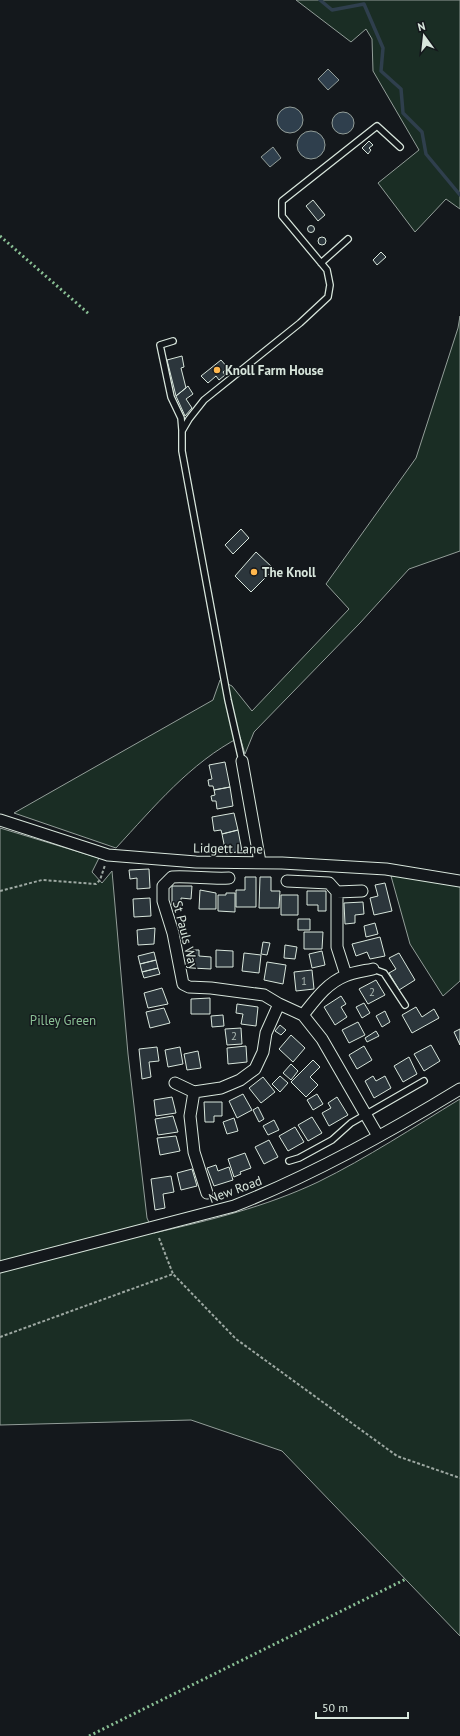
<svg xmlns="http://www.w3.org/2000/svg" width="460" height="1736" font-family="'PT Sans',sans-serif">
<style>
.green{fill:#1a2d24;stroke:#939e99}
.water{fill:#2f3f4d;stroke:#939e99}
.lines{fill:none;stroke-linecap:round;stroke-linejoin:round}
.stream{stroke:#2f3f4d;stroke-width:3.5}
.building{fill:#2c363c;stroke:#d8e6dc}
.service-casing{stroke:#d8e6dc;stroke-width:8}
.minor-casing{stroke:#d8e6dc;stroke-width:13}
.path{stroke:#9da8a2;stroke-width:2;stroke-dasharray:3 2;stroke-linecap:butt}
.service{stroke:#14181c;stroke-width:5.5}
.minor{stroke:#14181c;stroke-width:11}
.hedge{stroke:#8ac095;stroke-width:3;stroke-dasharray:2 3;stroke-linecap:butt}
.poi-dot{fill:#ffb74d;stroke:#14181c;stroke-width:1.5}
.labels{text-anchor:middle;stroke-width:3;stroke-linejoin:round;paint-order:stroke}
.number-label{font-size:11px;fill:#adbab4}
.poi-label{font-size:13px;font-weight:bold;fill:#d8e6dc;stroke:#14181c;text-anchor:start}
.street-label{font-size:13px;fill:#d8e6dc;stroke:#14181c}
.park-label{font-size:13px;fill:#8ac095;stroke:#14181c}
</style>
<rect width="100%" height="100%" fill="#14181c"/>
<path class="green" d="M296 0H460V209L446 199 415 232 378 183 419 150 373 71 372 39 366 29 351 42Z
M460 316V551L409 569 360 623 254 732 245 754 240 737C190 763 154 807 116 848L14 813 213 700 220 680 232 686 252 711 349 609 326 584 416 458 458 328Z
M0 828 99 858 92 872 102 883 112 871 128 1054 147 1218 154 1233C211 1220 265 1207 318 1182 367 1158 414 1127 460 1099V1636L282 1451 191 1420 0 1425Z
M391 876 460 878V981L443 996 410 944Z"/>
<path class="water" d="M328 69 339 80 328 90 318 79Z
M277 120a13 13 0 1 1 26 0a13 13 0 1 1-26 0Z
M332 123a11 11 0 1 1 22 0a11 11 0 1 1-22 0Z
M297 145a14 14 0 1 1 28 0a14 14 0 1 1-28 0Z
M273 147 281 158 270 167 261 157Z"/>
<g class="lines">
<path class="stream" d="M320 0 332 10 364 4 383 48 381 71 401 89 403 113 422 132 426 154 460 195"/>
</g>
<path class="building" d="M369 141 373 145 369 148 371 150 368 154 362 148Z
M313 200 325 215 318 221 306 206Z
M307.5 229a3.5 3.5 0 1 1 7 0a3.5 3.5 0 1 1-7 0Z
M318 241a4 4 0 1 1 8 0a4 4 0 1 1-8 0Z
M381 252 386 257 377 265 373 260Z
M182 356 184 367 181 368 186 388 176 396 167 360Z
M221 360 228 368 223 372 225 375 219 380 216 376 208 383 201 376Z
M188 386 193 394 186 399 192 408 185 416 176 396Z
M241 529 249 538 233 554 225 545Z
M256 552 274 569 251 592 235 576Z
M225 762 230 787 214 790 213 786H209L208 780 212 779 209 765Z
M230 787 233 806 217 809 216 801H212L211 796 215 795 214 790Z
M234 813 238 830 222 834 221 830 214 831 212 817Z
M238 830 242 851 226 854 222 834Z
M149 869 150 888 137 889V878L130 879 129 870Z
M245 877H256V907H236V890H245Z
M260 877H271V891H280L279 908H259Z
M385 883 392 911 374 915 370 898 378 896 375 885Z
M172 886H192L191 899 181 898V905H172Z
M200 890 216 893V909H199Z
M307 891H326V911H318V905H307Z
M226 893H235V912L218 911V895H226Z
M281 895H298V915H281Z
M150 898 151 916 134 917 133 899Z
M363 902 364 914 355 915V923L345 924 344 903Z
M298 919H310V930H298Z
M375 923 378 934 366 937 364 926Z
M155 928 154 944 138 945 137 930Z
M304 932H323L322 949H304Z
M380 937 385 956 370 959 367 952 356 956 352 944Z
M263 942 270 943 267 955 261 954Z
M285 945 297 947 295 959 284 958Z
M192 950H199V956L211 957V969L192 968Z
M216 950 233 951V967H216Z
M322 951 325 965 312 968 309 954Z
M154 952 156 960 140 964 138 956Z
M244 953 261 955 259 973 242 971Z
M399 953 415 980 399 990 389 973 396 969 389 958Z
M156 960 158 968 142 972 140 964Z
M267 962 286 965 283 984 264 980Z
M158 968 160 974 144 978 142 972Z
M312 970 314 989 296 991 294 972Z
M376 980 385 995 368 1004 359 989Z
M162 988 168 1004 148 1008 144 993Z
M341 996 346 1004 341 1007 347 1017 335 1025 324 1007Z
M210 998V1014H191V999Z
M364 1003 370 1013 362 1018 356 1007Z
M237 1004 258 1007 256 1026 241 1024 243 1014 236 1013Z
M416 1007 422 1017 434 1009 439 1018 412 1033 402 1015Z
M164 1008 170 1023 150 1028 146 1012Z
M385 1011 390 1022 382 1027 376 1016Z
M223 1015 224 1026 212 1027 211 1016Z
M358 1022 365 1035 349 1043 342 1030Z
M280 1025 286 1030 281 1035 275 1031Z
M241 1028 242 1044 227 1045 225 1029Z
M460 1029V1045L454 1032Z
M376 1031 379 1036 367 1042 365 1038Z
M291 1035 305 1048 293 1062 279 1049Z
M431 1045 440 1061 424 1071 414 1054Z
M246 1046 247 1062 228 1064 227 1048Z
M364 1046 372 1060 357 1069 349 1055Z
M157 1047 159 1061 149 1062 151 1077 142 1079 139 1049Z
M180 1047 183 1064 168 1067 165 1050Z
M198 1051 201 1068 187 1070 184 1054Z
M409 1057 417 1074 403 1082 394 1066Z
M313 1060 320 1067 310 1077 318 1085 306 1097 291 1082Z
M291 1064 298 1071 291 1080 283 1073Z
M280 1076 288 1083 280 1092 272 1084Z
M373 1076 376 1081 385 1076 391 1088 374 1098 365 1081Z
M263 1077 275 1092 261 1103 249 1088Z
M243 1094 252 1110 237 1118 229 1101Z
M317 1094 323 1104 313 1110 307 1100Z
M172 1097 176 1113 156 1116 154 1100Z
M337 1097 348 1115 329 1126 322 1113 331 1108 328 1103Z
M204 1102H222V1116H214V1122H205Z
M258 1107 264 1119 259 1122 253 1110Z
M173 1116 178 1132 158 1135 155 1119Z
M312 1117 322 1133 308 1141 298 1125Z
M234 1118 238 1131 227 1134 223 1122Z
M274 1120 279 1130 268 1135 263 1126Z
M295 1127 304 1142 288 1151 279 1136Z
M176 1136 180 1151 160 1155 157 1138Z
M269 1140 278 1157 264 1164 255 1147Z
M245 1153 251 1168 240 1172 241 1174 234 1177 228 1159Z
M216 1165 218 1171 229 1167 233 1180 214 1186 207 1168Z
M192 1169 197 1186 181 1190 177 1173Z
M171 1176 174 1192 163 1194 165 1208 155 1210 151 1179Z"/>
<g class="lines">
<defs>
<path id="service" d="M321 263 348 239
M173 341 160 345 171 397 181 418 182 430
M242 761 228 700 182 451V431L189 419 204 400 300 323 328 297 330 285 327 270 282 216V201L377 126 400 147
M373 969 384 973 405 1005
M289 1161 299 1158 332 1140 351 1123 424 1081"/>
<path id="minor" d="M242 761 260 862
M0 820 108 855 196 862 282 863 386 869 460 881
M229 878C210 879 191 876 172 877L163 886V901L173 933 183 984 189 987 211 988 264 995 279 1004 303 1015 322 1039 378 1136
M287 881 329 883 337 892
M346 975 337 947V892L362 891
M303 1015C315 1000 327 983 345 976 353 972 364 971 373 969
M175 1083 194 1092 221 1088 240 1080 255 1069 263 1052 266 1033 279 1004
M194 1092 190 1116 194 1152 207 1193
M0 1267 234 1206C313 1175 388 1133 460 1089"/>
</defs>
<use href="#service" class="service-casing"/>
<use href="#minor" class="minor-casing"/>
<path class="path" d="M0 891 42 880 96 884 100 880 105 865
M159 1238 173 1274
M0 1337 173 1274 236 1339 397 1456 460 1478"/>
<use href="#service" class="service"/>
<use href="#minor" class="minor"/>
<path class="hedge" d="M0 236 89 314
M89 1736 406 1579"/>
</g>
<g class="poi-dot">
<circle cx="217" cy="370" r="4"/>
<circle cx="254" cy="572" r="4"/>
</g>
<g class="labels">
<g class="number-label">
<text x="304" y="985">1</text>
<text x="372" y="996">2</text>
<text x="234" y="1040">2</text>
</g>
<g class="poi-label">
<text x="225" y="375">Knoll Farm House</text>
<text x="262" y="577">The Knoll</text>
</g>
<g class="street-label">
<text transform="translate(228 848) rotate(1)" y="5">Lidgett Lane</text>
<text transform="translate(186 935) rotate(76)" y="5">St Pauls Way</text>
<text transform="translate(235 1189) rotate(-20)" y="5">New Road</text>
</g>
<g class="park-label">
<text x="63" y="1025">Pilley Green</text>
</g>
</g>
<g transform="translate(424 36) rotate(345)" stroke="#14181c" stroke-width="3" paint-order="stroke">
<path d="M0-3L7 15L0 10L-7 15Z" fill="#d8e6dc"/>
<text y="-6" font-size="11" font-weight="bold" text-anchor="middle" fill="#d8e6dc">N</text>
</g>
<path d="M316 1712v6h92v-6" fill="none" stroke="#d8e6dc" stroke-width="2"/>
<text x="322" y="1712" font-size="12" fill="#d8e6dc" stroke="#14181c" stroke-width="3" paint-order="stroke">50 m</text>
</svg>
